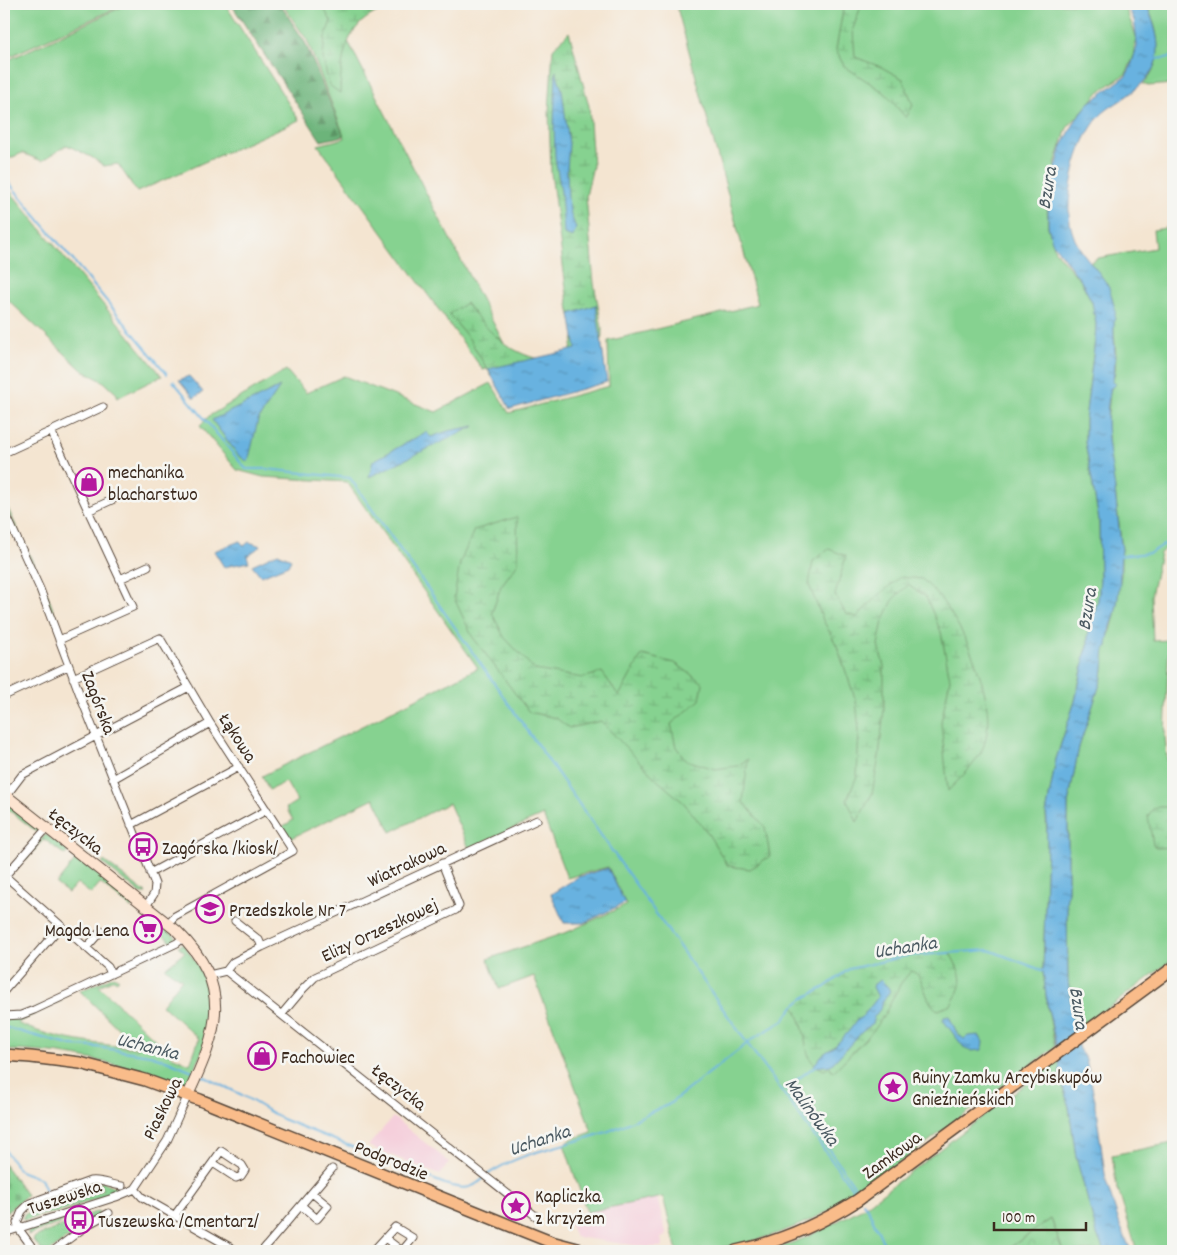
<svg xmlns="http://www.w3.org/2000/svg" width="1177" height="1255" font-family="Dekko,sans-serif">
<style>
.built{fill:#f5cfdb}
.green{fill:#86d290;stroke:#607e57}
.forest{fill:url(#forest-firs);stroke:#546f4c}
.wetland{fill:url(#wetland-marsh);stroke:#607e57}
.cemetery{fill:url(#cemetery-stones);stroke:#607e57}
.park{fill:url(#park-crowns);stroke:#607e57}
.water{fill:url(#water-ripples);stroke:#526e7f}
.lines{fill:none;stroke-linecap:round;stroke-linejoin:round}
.stream{stroke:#68b2e0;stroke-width:2}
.street-casing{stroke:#574639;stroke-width:9}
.secondary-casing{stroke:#574639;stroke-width:12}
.primary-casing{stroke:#574639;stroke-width:14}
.street{stroke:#fff;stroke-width:7}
.secondary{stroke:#fde4d0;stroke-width:10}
.primary{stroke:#f9bc8a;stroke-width:11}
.labels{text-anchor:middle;stroke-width:5;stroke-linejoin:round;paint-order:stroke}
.poi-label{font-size:19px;fill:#3b2a1e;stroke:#f6f6f2;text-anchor:start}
.street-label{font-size:19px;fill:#3b2a1e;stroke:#f6f6f2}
.water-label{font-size:20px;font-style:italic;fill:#4b5a62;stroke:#f6f6f2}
</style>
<defs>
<pattern id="forest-firs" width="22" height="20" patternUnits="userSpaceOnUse" patternTransform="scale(1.25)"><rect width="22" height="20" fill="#6cb47a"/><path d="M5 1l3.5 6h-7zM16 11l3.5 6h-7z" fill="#5a9363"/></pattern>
<pattern id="wetland-marsh" width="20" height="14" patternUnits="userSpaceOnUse" patternTransform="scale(1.25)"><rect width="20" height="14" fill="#86d290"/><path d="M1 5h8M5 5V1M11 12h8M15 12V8" fill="none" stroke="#75b47c"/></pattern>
<pattern id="cemetery-stones" width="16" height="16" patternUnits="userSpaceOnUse" patternTransform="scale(1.25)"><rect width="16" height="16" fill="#86d290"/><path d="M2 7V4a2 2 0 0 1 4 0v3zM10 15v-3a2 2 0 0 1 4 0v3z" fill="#75b47c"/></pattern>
<pattern id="park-crowns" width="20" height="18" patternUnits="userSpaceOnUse" patternTransform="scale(1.25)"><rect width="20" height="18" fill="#86d290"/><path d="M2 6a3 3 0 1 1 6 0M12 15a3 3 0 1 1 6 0" fill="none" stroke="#75b47c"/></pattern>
<pattern id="water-ripples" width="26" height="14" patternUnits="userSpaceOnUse" patternTransform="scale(1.25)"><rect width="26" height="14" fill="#68b2e0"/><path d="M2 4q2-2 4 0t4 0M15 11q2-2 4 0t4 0" fill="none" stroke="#5791b5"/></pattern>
</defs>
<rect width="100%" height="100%" fill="#f6f6f2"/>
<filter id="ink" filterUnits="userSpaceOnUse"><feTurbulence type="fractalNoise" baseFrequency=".02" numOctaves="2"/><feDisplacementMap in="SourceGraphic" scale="10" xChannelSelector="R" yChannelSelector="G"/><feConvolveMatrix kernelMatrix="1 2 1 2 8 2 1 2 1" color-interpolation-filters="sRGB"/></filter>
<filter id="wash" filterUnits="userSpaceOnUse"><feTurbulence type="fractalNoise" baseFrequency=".0096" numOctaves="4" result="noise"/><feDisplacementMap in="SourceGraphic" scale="20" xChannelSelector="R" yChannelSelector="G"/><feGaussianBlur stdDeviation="1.12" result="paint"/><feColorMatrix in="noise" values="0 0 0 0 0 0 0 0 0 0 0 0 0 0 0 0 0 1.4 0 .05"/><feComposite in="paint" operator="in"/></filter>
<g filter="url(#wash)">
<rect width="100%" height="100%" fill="#f4e5d1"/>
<path class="built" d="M393 1117 449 1162 440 1175 368 1146Z
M657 1198 667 1236 661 1238 663 1247H647L575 1237 566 1216Z"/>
<path class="green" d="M4 4H125L4 59Z
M128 4H225L299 120 137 192 118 164 104 166 93 158 67 145 42 161 22 153 4 161V62Z
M282 4H377L336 18 514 363 483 370 318 145 345 138 307 40Z
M676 4H1124L1136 36 1134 56 1126 74 1100 91 1067 128 1056 161 1047 203 1048 227 1055 251 1081 281 1092 302 1096 324 1095 340 1085 420V442L1099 520 1100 579 1098 600 1088 635V647L1086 651 1075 701 1056 759 1046 814 1047 844 1043 971 1047 1004 1055 1047 854 1197C800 1229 741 1251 677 1251L663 1197 587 1212 564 1144 572 1139 592 1132 534 976 499 989 488 959 570 931 626 905 608 867 567 878 543 815 469 848 449 803 391 832 374 798 289 839 282 827 293 820 286 808 297 801 286 782 269 790 262 776 478 668 347 482 263 477 237 470 200 426 209 416 286 370 306 393 344 376 436 412 491 383 509 413 609 386 608 341 758 304Z
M1146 4H1173V84L1148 86 1143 84C1165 62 1159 29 1146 4Z
M4 184 162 376 117 398V394L104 382 82 370 4 296Z
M1173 227V543L1160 553 1151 596 1153 641 1169 640 1165 736 1173 822V959L1074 1034 1068 979 1067 907 1066 903 1068 891V804L1079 747 1102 678 1105 649 1107 646V638L1111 631 1115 615 1121 574V556L1122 550 1115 491 1110 462 1107 423 1110 392 1115 372 1116 355 1111 299 1109 289 1090 262 1098 258 1155 248 1153 230Z
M4 500 47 593 61 632 60 634 42 586 4 504Z
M4 800 41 830 38 833 4 806Z
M47 835 68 851 65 855 44 839 26 860 24 858 44 836Z
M77 858 121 893 120 895 123 897 124 896 134 904 131 908 100 883 91 894 77 883 68 893 56 884Z
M104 861 146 893V894H141L102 863Z
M153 918 174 935 176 938 172 942 149 923Z
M183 944C212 981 219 1013 200 1056 196 1066 192 1076 186 1084 176 1086 155 1077 145 1073 100 1059 51 1050 4 1050V1019L62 1000 17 1023C55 1040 96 1044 138 1048L80 991 114 976 119 979 116 981 114 979 99 986 172 1056 190 1064 199 1039 162 1005 182 979 165 968 185 952 178 946Z
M1059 1059 1060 1076 1069 1107 1076 1157 1097 1234 1104 1251H1063L1051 1219 1005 1251H770L805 1238 863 1208 1020 1088Z
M1173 1143V1251H1137L1116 1183 1112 1155Z
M100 1181 121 1190 59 1212 42 1215 26 1220 22 1219 25 1213 27 1214C40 1202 51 1199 68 1193L72 1203 103 1190Z
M98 1211 99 1215 50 1251 41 1250 33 1240 35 1237Z
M65 1220 66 1221 28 1235V1232C36 1223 53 1221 65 1220Z"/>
<path class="forest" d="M231 4H280L305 42 344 136 321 141Z"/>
<path class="wetland" d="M319 4H392C382 10 366 16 359 25 342 43 341 70 340 93L329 85 323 58 325 37 331 21 323 7Z
M844 4H860L861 6 853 29 855 57 881 67 903 79 913 105 906 118 885 93 844 66 836 50Z
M569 32 589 106 593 166 586 196 594 283 602 328 601 373 492 377 470 340 449 314 466 303C484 327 505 350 535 358 545 360 559 357 569 356L575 334 569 311 551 173 549 111 553 49Z
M517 517 518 563 501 586 492 613 504 637 535 670 583 678 602 672 619 696 642 655 675 663 703 683 700 700 671 724 676 747 686 760 715 769 737 766 748 759 743 802 765 827 770 856 750 869 728 866 707 832 684 803 657 780 601 721 569 728 556 718 529 712 472 636 454 598 460 563 474 530Z
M829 549 846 556 835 595 846 614 857 617 869 604 900 577 922 579C928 585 935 591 940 598 967 632 1004 712 980 754 972 768 959 779 948 791L941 722 950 679 941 632 926 597 908 585 894 598 883 621 878 645 884 666V709L879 757 872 794 857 822 847 800 857 776 859 730 856 701 837 646 823 620 809 585 813 561Z
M1159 807H1169L1173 810V847L1156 848 1153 844 1148 816 1153 809Z
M950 953C963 977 965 981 951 1005L938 1010C923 1002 926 975 911 971L901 983 883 1017 875 1029 833 1072 830 1067 824 1070C806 1063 807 1049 804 1033 802 1024 798 1014 794 1006L804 998 825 987 849 969 906 956Z"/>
<path class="cemetery" d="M4 1164 27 1195 4 1214Z"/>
<path class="park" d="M1051 1219 1063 1251H1005Z"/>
<path class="water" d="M1126 4H1146C1164 45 1165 69 1127 96 1118 103 1107 108 1100 116 1087 130 1078 153 1074 171 1070 190 1066 212 1072 231 1078 254 1099 268 1109 288 1111 294 1114 304 1115 310 1116 315 1114 320 1114 325 1113 344 1118 363 1112 382L1116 384 1111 388C1102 423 1111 456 1115 490 1117 510 1119 530 1122 550 1119 563 1121 577 1119 589 1118 598 1117 608 1114 617 1111 627 1108 635 1107 646L1105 649 1102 678 1079 747 1068 804V891L1066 903 1067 907 1068 979 1074 1034 1079 1049 1086 1060 1095 1100V1108L1098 1115V1124L1106 1181 1120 1225 1131 1251H1104L1097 1234 1076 1157 1069 1107 1060 1076 1059 1059 1047 1004 1043 971 1047 844C1046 836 1048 820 1046 814L1056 759 1075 701 1084 663 1083 659 1088 647V635L1098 600 1100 579 1099 520 1085 442V420L1095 340 1096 324 1092 302 1081 281 1052 242 1048 226V211L1052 183 1056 177 1054 174 1062 146 1077 118 1089 103 1126 76 1131 66 1137 46 1136 34 1134 20Z
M556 71 562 90 569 144 567 169 568 199 571 215 576 228 573 237 564 234 561 192 555 157 554 123Z
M596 305 607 382 510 409 488 369 576 349 570 314Z
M189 376 203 392 194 398 179 380Z
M280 387 258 420 248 462 238 455 212 420Z
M475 426 369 477 373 461 426 432 431 437 448 431Z
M240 541 244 546 249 542 261 546 247 556 249 562 224 567 214 551Z
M278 553 291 559 288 565 261 576 252 565Z
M608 868 625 903 584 923H564L551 894 578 877Z
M881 980 888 987 890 991 883 1001 881 1008 874 1017 872 1024 862 1032 831 1065 817 1067 814 1065 822 1055 835 1046 849 1031 857 1020 863 1016 878 997 873 987 874 984Z
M949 1016 957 1033 964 1039 968 1036 979 1035 983 1042 982 1050 971 1051 965 1049 943 1020 944 1017Z"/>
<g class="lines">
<path class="stream" d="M1156 59 1173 57
M4 177 167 374
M173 381 246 469H266L350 478 747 1043 856 1194
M1119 556 1150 553 1173 539
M4 1027 72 1046 96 1047 150 1055 166 1060 195 1072
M815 1066 786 1088 855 1187
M201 1075 242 1095 282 1119 445 1184C462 1189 470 1191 484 1178
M4 1149 20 1171 41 1179 46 1191
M487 1175C522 1151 561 1147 600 1134 624 1127 645 1113 668 1105L754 1038 783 1021 794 1006 804 998 825 987 849 969 906 956 989 950 1044 971
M863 1203 868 1209 887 1251"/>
</g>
</g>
<g filter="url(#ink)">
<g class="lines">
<defs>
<path id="street" d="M51 431 133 607 59 640
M4 453 103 407
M4 510 40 589 83 703 155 884 154 894 146 906
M88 511 114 499
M120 579 148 566
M73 678 160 638 210 723 293 851 175 916 168 923
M4 696 68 666
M113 779 210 723
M6 796 22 775 189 687
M131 825 239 767
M150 873 267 810
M4 875 108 967 111 974
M4 877 47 828
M235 921 259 940 262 947
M86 948 101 931
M226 971 537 1217
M209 975 226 971 233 962 262 947 537 820
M4 991 61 926
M282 1014 303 989 315 977 456 910 459 906 442 863
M4 1016 21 1015 34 1010 177 943 184 937
M135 1189 142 1197 237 1251
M302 1206 317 1219 328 1206 312 1193
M175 1215 221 1151 242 1165 245 1170 241 1176 236 1178 213 1163
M4 1233 116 1197 135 1189 167 1141 188 1095
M35 1251 21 1232 17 1223 22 1211 30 1203 90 1181C102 1179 110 1185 122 1186
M53 1251 89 1224 109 1213
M262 1251 332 1169
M373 1251 395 1227 413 1238 402 1251 385 1238"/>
<path id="secondary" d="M4 794 177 931C234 987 218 1031 188 1095"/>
<path id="primary" d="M4 1055 31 1057 80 1063 145 1080 200 1100 511 1226 551 1242 585 1251
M736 1251C780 1242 820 1224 858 1200L1173 968"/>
</defs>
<use href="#street" class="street-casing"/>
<use href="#secondary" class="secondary-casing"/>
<use href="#primary" class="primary-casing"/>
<use href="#street" class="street"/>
<use href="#secondary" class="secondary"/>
<use href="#primary" class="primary"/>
</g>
</g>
<defs>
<symbol id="shop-ring" viewBox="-11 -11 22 22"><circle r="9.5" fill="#f6f6f2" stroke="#b5179e" stroke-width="1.5"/><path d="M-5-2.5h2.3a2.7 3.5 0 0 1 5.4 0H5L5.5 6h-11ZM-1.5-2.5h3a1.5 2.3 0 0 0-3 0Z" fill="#b5179e"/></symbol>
<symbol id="bus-ring" viewBox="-11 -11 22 22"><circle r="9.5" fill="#f6f6f2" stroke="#b5179e" stroke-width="1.5"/><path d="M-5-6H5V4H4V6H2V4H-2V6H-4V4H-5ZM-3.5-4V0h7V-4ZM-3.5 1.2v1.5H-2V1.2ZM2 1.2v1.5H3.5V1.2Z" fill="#b5179e"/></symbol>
<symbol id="school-ring" viewBox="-11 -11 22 22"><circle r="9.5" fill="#f6f6f2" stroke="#b5179e" stroke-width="1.5"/><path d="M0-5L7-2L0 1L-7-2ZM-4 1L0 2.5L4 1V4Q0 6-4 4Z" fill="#b5179e"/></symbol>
<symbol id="supermarket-ring" viewBox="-11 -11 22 22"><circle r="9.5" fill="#f6f6f2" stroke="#b5179e" stroke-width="1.5"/><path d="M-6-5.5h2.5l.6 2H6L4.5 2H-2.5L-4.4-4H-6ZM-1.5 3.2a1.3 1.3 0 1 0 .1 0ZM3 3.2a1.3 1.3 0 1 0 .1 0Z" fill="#b5179e"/></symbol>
<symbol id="sight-ring" viewBox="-11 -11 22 22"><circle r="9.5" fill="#f6f6f2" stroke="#b5179e" stroke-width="1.5"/><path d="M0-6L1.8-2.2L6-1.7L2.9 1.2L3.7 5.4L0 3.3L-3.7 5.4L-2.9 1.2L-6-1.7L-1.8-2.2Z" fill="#b5179e"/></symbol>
</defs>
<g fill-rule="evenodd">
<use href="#shop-ring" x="73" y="466" width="32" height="32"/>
<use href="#bus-ring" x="127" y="831" width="32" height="32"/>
<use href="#school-ring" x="194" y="893" width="32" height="32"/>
<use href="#supermarket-ring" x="132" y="913" width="32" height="32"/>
<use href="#shop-ring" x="246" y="1040" width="32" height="32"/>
<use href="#sight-ring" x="877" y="1071" width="32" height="32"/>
<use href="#sight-ring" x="500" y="1190" width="32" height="32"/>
<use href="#bus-ring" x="63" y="1204" width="32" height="32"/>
</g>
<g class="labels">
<g class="poi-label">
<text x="108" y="478">mechanika<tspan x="108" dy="22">blacharstwo</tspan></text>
<text x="162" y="854">Zagórska /kiosk/</text>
<text x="229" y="916">Przedszkole Nr 7</text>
<text x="129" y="936" text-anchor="end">Magda Lena</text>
<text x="281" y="1063">Fachowiec</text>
<text x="912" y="1083">Ruiny Zamku Arcybiskupów<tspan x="912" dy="22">Gnieźnieńskich</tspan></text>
<text x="535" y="1202">Kapliczka<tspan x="535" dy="22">z krzyżem</tspan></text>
<text x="98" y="1227">Tuszewska /Cmentarz/</text>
</g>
<g class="street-label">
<text transform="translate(100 702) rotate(69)" y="7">Zagórska</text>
<text transform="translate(239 737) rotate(57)" y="7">Łąkowa</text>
<text transform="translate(77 830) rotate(38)" y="7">Łęczycka</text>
<text transform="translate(406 863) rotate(-25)" y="7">Wiatrakowa</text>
<text transform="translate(379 929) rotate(-25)" y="7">Elizy Orzeszkowej</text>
<text transform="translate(400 1086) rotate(38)" y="7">Łęczycka</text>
<text transform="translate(161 1108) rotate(-64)" y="7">Piaskowa</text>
<text transform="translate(891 1154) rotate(-36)" y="7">Zamkowa</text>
<text transform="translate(392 1159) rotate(22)" y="7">Podgrodzie</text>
<text transform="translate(64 1196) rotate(-18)" y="7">Tuszewska</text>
</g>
<g class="water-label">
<text transform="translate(1046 188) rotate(-81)" y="7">Bzura</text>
<text transform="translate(1086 609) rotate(-81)" y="7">Bzura</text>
<text transform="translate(905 946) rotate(-9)" y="7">Uchanka</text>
<text transform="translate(1080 1008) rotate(82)" y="7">Bzura</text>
<text transform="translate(148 1045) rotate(14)" y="7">Uchanka</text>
<text transform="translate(813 1111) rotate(54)" y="7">Malinówka</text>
<text transform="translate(539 1139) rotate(-18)" y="7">Uchanka</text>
</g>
</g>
<rect width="1177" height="1255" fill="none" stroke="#f6f6f2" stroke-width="20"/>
<path d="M994 1222v8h92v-8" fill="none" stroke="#3b2a1e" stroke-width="2.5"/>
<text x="1002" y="1222" font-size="15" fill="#3b2a1e" stroke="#f6f6f2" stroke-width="4" paint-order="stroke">100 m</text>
</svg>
